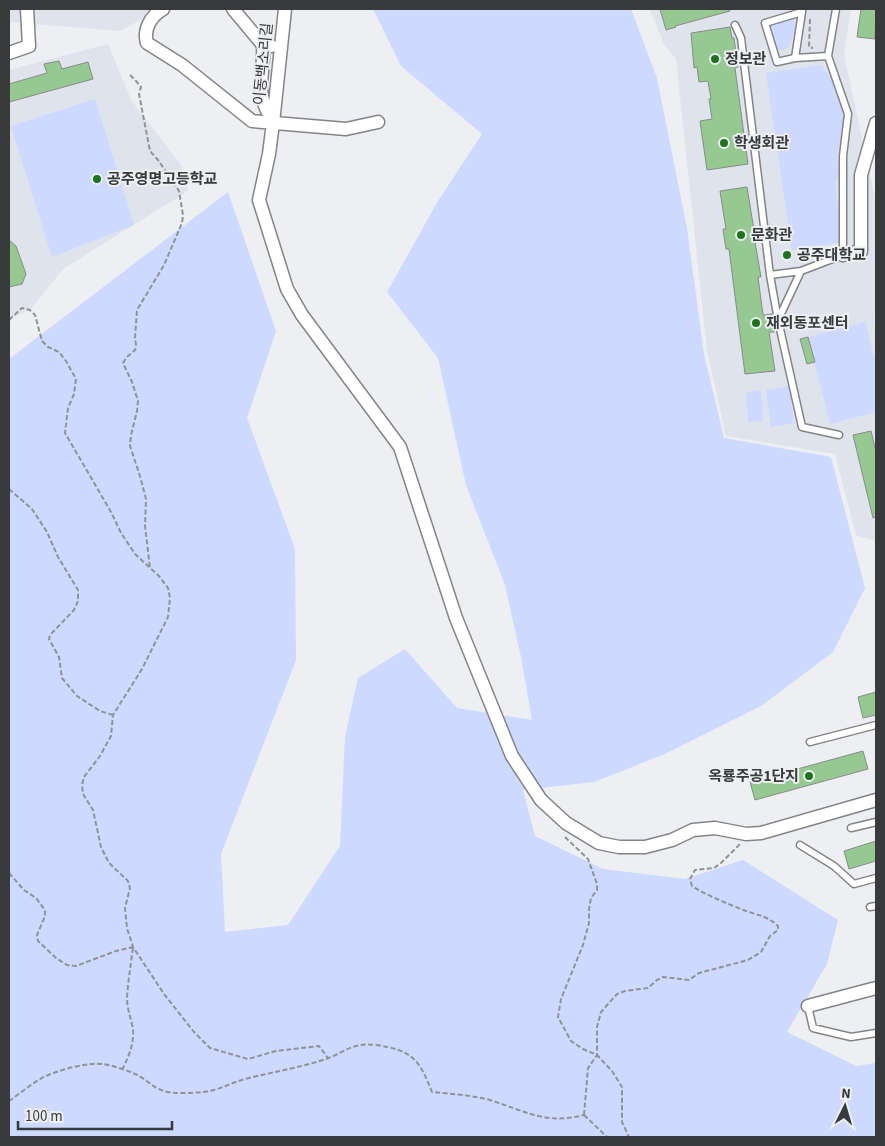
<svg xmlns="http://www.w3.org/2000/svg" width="885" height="1146" font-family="'Source Sans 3','Noto Sans KR',sans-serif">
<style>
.built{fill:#dfe3ec}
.green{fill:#cdd9fe}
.building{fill:#96c892;stroke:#898b89}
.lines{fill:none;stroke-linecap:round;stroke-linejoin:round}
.lane-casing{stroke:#838487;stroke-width:9}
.street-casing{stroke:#838487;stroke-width:15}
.path{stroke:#919294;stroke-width:2;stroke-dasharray:5 2.5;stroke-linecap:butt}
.lane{stroke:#fff;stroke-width:6}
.street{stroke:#fff;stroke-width:12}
.poi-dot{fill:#1d731e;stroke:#edeff2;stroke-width:2}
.labels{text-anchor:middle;stroke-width:4;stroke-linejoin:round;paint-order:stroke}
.poi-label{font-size:15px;font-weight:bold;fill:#393a3b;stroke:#edeff2;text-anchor:start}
.street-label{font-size:15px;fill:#393a3b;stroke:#edeff2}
</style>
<rect width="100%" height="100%" fill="#edeff2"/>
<path class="built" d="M9 9H160L120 31 9 22Z
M650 9H851L844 55 876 202V308L874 321 876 329V541L856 535 835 454 726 436 707 350 676 59 664 44Z
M108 44 131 100 182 166 188 191 63 269 31 309 9 319V70Z"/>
<path class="green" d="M373 9H631L657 78 687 228 704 354 724 438 831 457 865 588 833 652 761 706 665 754 594 782 523 790 535 836 603 869 685 879 743 860 838 920 827 964 787 1032 856 1066 876 1063V1137H9V359L228 192 276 331 247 418 295 549 296 660 221 854 225 932 288 925 340 846 345 737 358 678 405 649 457 708 532 720 521 657 505 585 466 485 438 358 387 292 438 201 482 134 401 66Z
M793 19 796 32 788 47 783 50 777 49 775 46 770 26 774 23Z
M821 65 837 87 844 117 837 157 840 173 835 185 844 242 792 250 766 73Z
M95 99 134 225 52 257 11 126Z
M865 322 876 364V412L830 424 808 337Z
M789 386 794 423 771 427 766 390Z
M761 391 763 421 748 422 746 392Z"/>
<path class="building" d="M660 9H730V11L675 26 676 27 666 30Z
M861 9H876L875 39 857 37Z
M730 27 732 38H734L738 67 735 68 748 164 707 170 700 121 712 119 709 99H711L708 81 699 82 697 67 694 68 691 33Z
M59 61 62 69 88 62 93 79 9 102V84L47 73 44 64Z
M747 187 754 230 758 233 759 238 755 242 761 277H758L763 315 772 314 774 332H769L775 371 745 374 729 249H726L723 229H726L720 191Z
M9 240 16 246 26 274 22 284 9 287Z
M808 337 815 362 807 364 800 339Z
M871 431 876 452V517L873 518 853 435Z
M876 692V715L863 718 858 697Z
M863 751 868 769 755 800 750 782Z
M876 841V861L849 869 844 851Z"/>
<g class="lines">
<defs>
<path id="lane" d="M802 9V12L765 23 777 62 795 58 828 56
M836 9 828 56 848 114 843 156V255L801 271 778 320 802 427 839 435
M735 25 741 38 770 275
M795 58 802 12
M778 320 770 275 801 271
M810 742 876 725
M851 828 876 822
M800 845 834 866 854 884 876 878
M870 907 876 906
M808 1006 813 1028 851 1037 876 1033"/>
<path id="street" d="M163 9C151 16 143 29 147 43L182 65 252 121 346 129 378 122
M233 9 263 45 271 46
M285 9 273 123 269 154 259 200 287 289 302 315 400 447 456 618 512 756 541 800 566 823 599 843 619 847H645L672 840 693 830 715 828 746 834 761 833 876 800
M263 45C264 60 261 74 261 89 261 101 268 112 273 123
M9 53 29 46 27 9
M843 255 861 251V175L876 123
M808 1006 876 988"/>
</defs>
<use href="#lane" class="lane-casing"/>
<use href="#street" class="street-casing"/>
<path class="path" d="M810 19 809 47 813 48
M130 75 136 81 141 87 139 94 150 151 158 160 179 191 183 215 182 223 164 265 137 310 135 338 136 345 135 350 127 357 123 363 132 382 138 401 137 411 131 435 130 446 140 476 146 499 145 526 150 568
M9 320 22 308 30 310 35 315 42 341 48 347 59 352 66 361 76 379 74 394 68 408 65 433 111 512 121 533 135 554 159 576 168 588 170 598 168 617 142 669 113 715 111 736 100 756 84 777 82 785 83 794 93 810 101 847 109 863 128 881 130 888 125 908 127 928 133 947 164 994 194 1032 210 1048 248 1059 276 1051 319 1046 328 1058
M9 489 32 509 47 532 58 557 78 590V601L74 610 50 635 49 639 59 657 62 678 77 696 100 711 113 715
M565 837 588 859 597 884V890L591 898 589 909V923L583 945 561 999 558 1017 571 1041 583 1049 597 1055 612 1071 622 1087V1122L629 1137
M9 873 24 890 36 898 45 910V916L37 935 38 941 56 958 67 965 76 966 116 951 133 947
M122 1070C129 1056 134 1044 133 1029 131 1018 127 1009 127 998 128 981 131 964 133 947
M9 1101C21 1093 33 1082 46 1076 59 1070 88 1062 102 1064 112 1065 126 1070 135 1074 145 1078 153 1088 164 1091 172 1094 192 1093 202 1092 218 1091 230 1083 245 1079 272 1072 299 1068 326 1059 345 1052 353 1042 376 1045 412 1050 419 1059 432 1092 451 1094 471 1095 490 1100 525 1111 546 1125 584 1115
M584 1115 588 1068 597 1055V1027L601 1012 617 994 625 991 648 988 657 980 663 977 689 980 699 973 748 960 761 952 770 936 778 930V926C769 917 758 915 746 911 728 904 708 896 692 886L690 879 695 870 714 868 721 863 740 844
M584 1115 607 1137"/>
<use href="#lane" class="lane"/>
<use href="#street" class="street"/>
</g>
<g class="poi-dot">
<circle cx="715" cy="59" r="5"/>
<circle cx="724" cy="143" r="5"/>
<circle cx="97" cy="179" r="5"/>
<circle cx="741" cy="235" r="5"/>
<circle cx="787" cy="255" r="5"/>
<circle cx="756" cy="323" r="5"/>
<circle cx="809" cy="776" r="5"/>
</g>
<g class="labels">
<g class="poi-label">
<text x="725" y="64">정보관</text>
<text x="734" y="148">학생회관</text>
<text x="107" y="184">공주영명고등학교</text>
<text x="751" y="240">문화관</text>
<text x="797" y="260">공주대학교</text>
<text x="766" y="328">재외동포센터</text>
<text x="799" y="781" text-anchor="end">옥룡주공1단지</text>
</g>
<g class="street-label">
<text transform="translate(263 64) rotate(-84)" y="5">이동백소리길</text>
</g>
</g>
<rect width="885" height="1146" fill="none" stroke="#393a3b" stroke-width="20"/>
<g transform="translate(845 1106) rotate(5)" stroke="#edeff2" stroke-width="4" paint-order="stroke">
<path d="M0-4L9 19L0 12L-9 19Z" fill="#393a3b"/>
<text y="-8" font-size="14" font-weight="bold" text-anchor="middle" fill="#393a3b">N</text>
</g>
<path d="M18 1121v8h154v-8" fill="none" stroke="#393a3b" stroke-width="2.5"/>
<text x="25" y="1121" font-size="15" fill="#393a3b" stroke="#edeff2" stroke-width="4" paint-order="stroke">100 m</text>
</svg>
